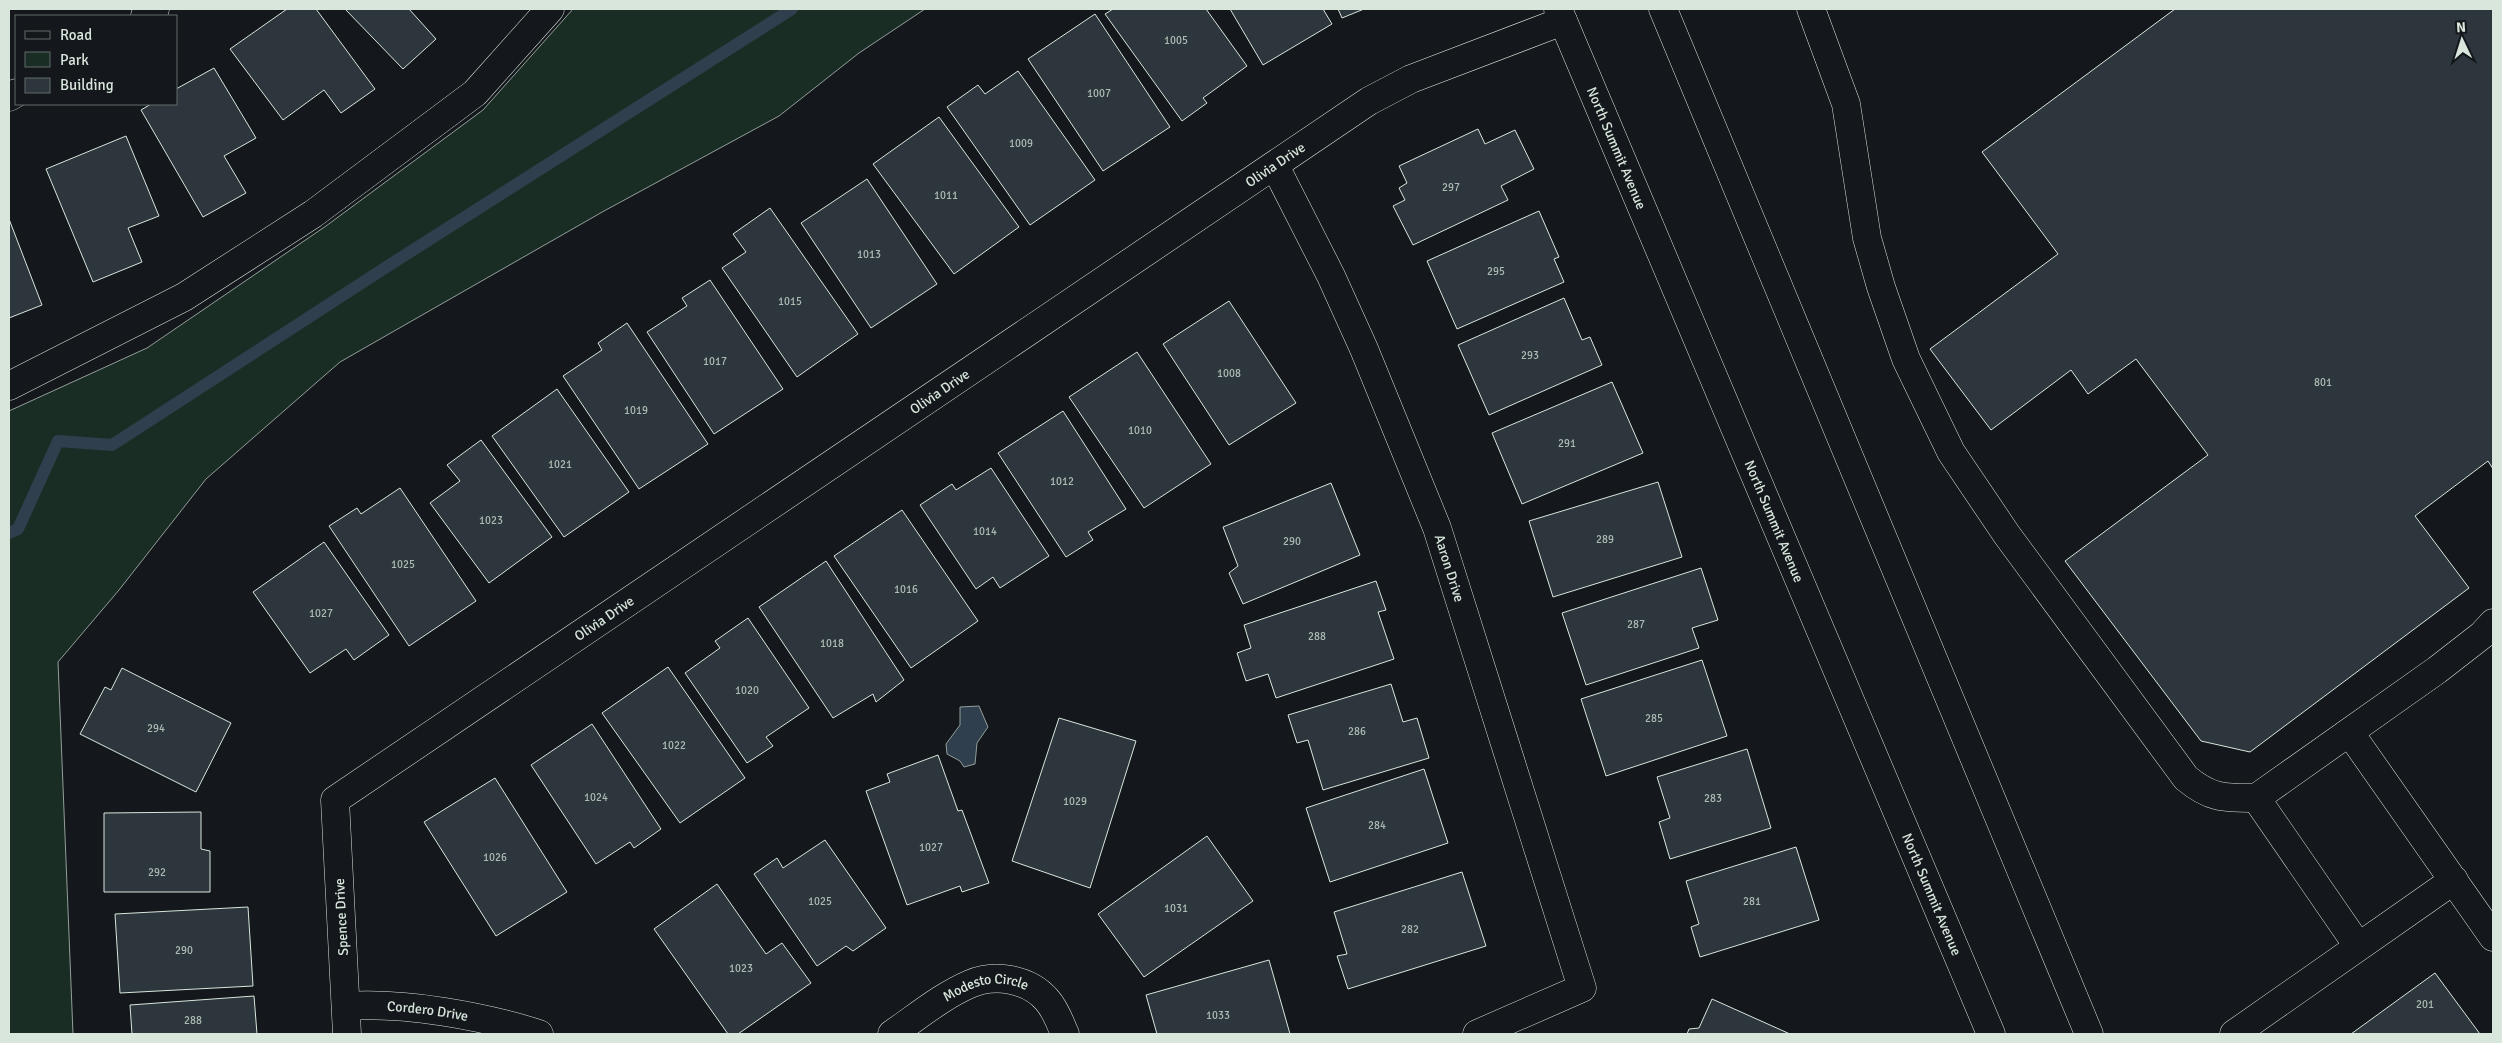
<svg xmlns="http://www.w3.org/2000/svg" width="2502" height="1043" font-family="Signika,sans-serif">
<style>
.green{fill:#1a2d24;stroke:#939e99}
.water{fill:#2f3f4d;stroke:#939e99}
.lines{fill:none;stroke-linecap:round;stroke-linejoin:round}
.stream{stroke:#2f3f4d;stroke-width:12}
.building{fill:#2c363c;stroke:#d8e6dc}
.minor-casing{stroke:#d8e6dc;stroke-width:29}
.major-casing{stroke:#d8e6dc;stroke-width:29}
.minor{stroke:#14181c;stroke-width:28}
.major{stroke:#14181c;stroke-width:28}
.labels{text-anchor:middle;stroke-width:4;stroke-linejoin:round;paint-order:stroke}
.number-label{font-size:11px;fill:#adbab4}
.street-label{font-size:14px;fill:#d8e6dc;stroke:#14181c}
</style>
<rect width="100%" height="100%" fill="#14181c"/>
<path class="green" d="M573 9H925L859 53 779 116 604 211 340 362 206 479 119 590 58 662 73 1034H9V411L147 348 326 226 483 110Z"/>
<path class="water" d="M979 706 988 727 977 743 975 764 964 767 960 761 947 754 946 744 960 725V707Z"/>
<g class="lines">
<path class="stream" d="M9 533 18 529 58 441 112 445 391 264 792 9"/>
</g>
<path class="building" d="M287 9H316L375 89 341 113 324 90 283 120 230 49Z
M345 9H409L436 39 403 69Z
M1113 9H1206L1247 66 1203 98 1207 103 1182 121 1105 14Z
M1230 9H1323L1332 24 1263 65Z
M1338 9H1364L1342 18Z
M2175 9H2493V469L2488 461 2415 516 2469 588 2250 752 2201 741 2065 561 2208 455 2136 359 2088 394 2071 370 1991 430 1930 349 2058 254 1982 152Z
M1095 14 1170 127 1103 171 1028 59Z
M214 68 256 138 224 156 246 193 203 217 141 110 151 104H176V89Z
M1018 71 1095 180 1030 225 947 107 978 85 985 94Z
M939 117 1019 227 954 274 873 164Z
M1478 129 1485 144 1515 130 1534 169 1501 186 1508 200 1413 245 1393 206 1405 200 1399 188 1407 183 1399 166Z
M126 136 159 216 128 228 142 262 93 282 46 169Z
M867 179 937 284 871 328 801 223Z
M770 208 858 334 797 377 722 268 746 252 733 234Z
M1539 211 1559 257 1554 259 1564 282 1457 329 1427 261Z
M9 219 42 305 9 318Z
M710 280 783 389 714 434 647 332 687 306 682 298Z
M1564 298 1582 340 1590 337 1602 365 1489 415 1458 345Z
M1229 301 1296 403 1229 445 1163 344Z
M627 323 708 444 639 489 563 376 602 350 598 343Z
M1137 352 1211 464 1144 508 1069 397Z
M1612 382 1643 453 1522 504 1492 433Z
M557 389 629 492 564 537 492 436Z
M1063 411 1126 509 1088 532 1093 540 1066 557 998 453Z
M481 440 552 537 489 583 430 503 460 481 447 465Z
M991 468 1049 556 1000 588 993 577 976 589 920 505 952 484 956 490Z
M1658 482 1682 557 1553 597 1529 521Z
M1331 483 1360 555 1243 604 1229 573 1238 566 1223 527Z
M400 488 476 601 409 646 329 526 357 508 361 514Z
M902 510 978 621 911 668 834 556Z
M324 542 389 635 354 660 346 649 310 673 253 592Z
M826 561 904 680 876 702 873 694 833 718 759 607Z
M1701 568 1718 620 1692 628 1699 648 1586 685 1562 613Z
M1376 581 1386 610 1378 612 1394 659 1276 698 1268 674 1246 681 1237 653 1251 648 1244 625Z
M748 618 809 708 766 737 773 746 747 763 685 673 720 648 715 641Z
M1702 660 1727 736 1606 776 1581 699Z
M668 667 745 778 680 823 602 713Z
M122 668 231 723 196 792 80 734 105 687 111 690Z
M1391 684 1403 722 1417 718 1429 758 1323 790 1308 740 1297 743 1288 715Z
M1059 718 1136 741 1090 888 1012 861Z
M592 724 661 829 634 848 630 842 596 864 531 765Z
M1747 749 1771 828 1670 859 1659 822 1670 818 1657 777Z
M938 755 958 811 962 810 989 883 962 892 960 886 907 905 866 791 890 782 887 774Z
M1424 769 1448 843 1330 882 1306 808Z
M495 778 567 892 496 936 424 822Z
M201 812V849L210 851V892H104V813Z
M1207 836 1253 901 1144 977 1098 914Z
M825 840 886 928 853 951 846 946 817 966 754 874 777 858 783 868Z
M1796 847 1819 920 1700 957 1691 927 1699 924 1686 881Z
M1462 872 1486 946 1348 989 1337 956 1347 954 1334 912Z
M717 884 766 954 782 943 811 983 738 1034H728L654 929Z
M248 907 253 986 120 993 115 914Z
M1269 960 1290 1034H1157L1146 995Z
M2435 973 2480 1034H2351Z
M254 996 257 1034H132L130 1005Z
M1712 999 1790 1034H1687L1689 1029 1699 1028Z"/>
<g class="lines">
<defs>
<g id="minor">
<path d="M1811 9 1846 104 1867 238 1881 287 1906 359 1951 452 2007 535 2186 778C2211 799 2225 798 2256 798L2437 670 2482 635 2493 623"/>
<path d="M145 16 155 9"/>
<path d="M9 97 16 93"/>
<path id="s1" d="M1275 166 1331 276 1364 349 1437 528 1582 988 1477 1034"/>
<path d="M9 386 184 297 313 214 475 93 550 9"/>
<path d="M2350 733 2493 937"/>
<path d="M2256 798 2358 946"/>
<path id="s2" d="M346 1006C405 1002 483 1016 539 1034"/>
<path id="s3" d="M347 1034 335 800 1369 101 1411 79 1563 21"/>
<path id="s4" d="M892 1034C917 1017 942 996 970 984 995 973 1029 979 1047 1000 1056 1010 1060 1023 1065 1034"/>
<path d="M2234 1034 2454 880"/>
</g>
<g id="major">
<path id="s5" d="M1558 9 1991 1034"/>
<path d="M1663 9 2089 1034"/>
</g>
</defs>
<use href="#minor" class="minor-casing"/>
<use href="#major" class="major-casing"/>
<use href="#minor" class="minor"/>
<use href="#major" class="major"/>
</g>
<g class="labels">
<g class="number-label">
<text x="1176" y="44">1005</text>
<text x="1099" y="97">1007</text>
<text x="1021" y="147">1009</text>
<text x="1451" y="191">297</text>
<text x="946" y="199">1011</text>
<text x="869" y="258">1013</text>
<text x="1496" y="275">295</text>
<text x="790" y="305">1015</text>
<text x="1530" y="359">293</text>
<text x="715" y="365">1017</text>
<text x="1229" y="377">1008</text>
<text x="2323" y="386">801</text>
<text x="636" y="414">1019</text>
<text x="1140" y="434">1010</text>
<text x="1567" y="447">291</text>
<text x="560" y="468">1021</text>
<text x="1062" y="485">1012</text>
<text x="491" y="524">1023</text>
<text x="985" y="535">1014</text>
<text x="1605" y="543">289</text>
<text x="1292" y="545">290</text>
<text x="403" y="568">1025</text>
<text x="906" y="593">1016</text>
<text x="321" y="617">1027</text>
<text x="1636" y="628">287</text>
<text x="1317" y="640">288</text>
<text x="832" y="647">1018</text>
<text x="747" y="694">1020</text>
<text x="1654" y="722">285</text>
<text x="156" y="732">294</text>
<text x="1357" y="735">286</text>
<text x="674" y="749">1022</text>
<text x="596" y="801">1024</text>
<text x="1713" y="802">283</text>
<text x="1075" y="805">1029</text>
<text x="1377" y="829">284</text>
<text x="931" y="851">1027</text>
<text x="495" y="861">1026</text>
<text x="157" y="876">292</text>
<text x="820" y="905">1025</text>
<text x="1752" y="905">281</text>
<text x="1176" y="912">1031</text>
<text x="1410" y="933">282</text>
<text x="184" y="954">290</text>
<text x="741" y="972">1023</text>
<text x="2425" y="1008">201</text>
<text x="1218" y="1019">1033</text>
<text x="193" y="1024">288</text>
</g>
<g class="street-label">
<text dy="5" stroke="none"><textPath href="#s5" startOffset="151">North Summit Avenue</textPath></text>
<text dy="5" stroke="none"><textPath href="#s3" startOffset="1369">Olivia Drive</textPath></text>
<text dy="5" stroke="none"><textPath href="#s3" startOffset="964">Olivia Drive</textPath></text>
<text dy="5" stroke="none"><textPath href="#s5" startOffset="556">North Summit Avenue</textPath></text>
<text dy="5" stroke="none"><textPath href="#s1" startOffset="439">Aaron Drive</textPath></text>
<text dy="5" stroke="none"><textPath href="#s3" startOffset="559">Olivia Drive</textPath></text>
<text dy="5" stroke="none"><textPath href="#s5" startOffset="961">North Summit Avenue</textPath></text>
<text transform="translate(341 917) rotate(-93)" y="5">Spence Drive</text>
<text dy="5" stroke="none"><textPath href="#s4" startOffset="108">Modesto Circle</textPath></text>
<text dy="5" stroke="none"><textPath href="#s2" startOffset="82">Cordero Drive</textPath></text>
</g>
</g>
<rect width="2502" height="1043" fill="none" stroke="#d8e6dc" stroke-width="20"/>
<rect x="15" y="15" width="162" height="90" fill="#14181c" stroke="#626a69"/>
<rect x="25" y="31" width="25" height="8" fill="#14181c" stroke="#626a69"/>
<text x="60" y="40" font-size="15" fill="#d8e6dc">Road</text>
<rect x="25" y="52" width="25" height="15" fill="#1a2d24" stroke="#626a69"/>
<text x="60" y="65" font-size="15" fill="#d8e6dc">Park</text>
<rect x="25" y="78" width="25" height="15" fill="#2c363c" stroke="#626a69"/>
<text x="60" y="90" font-size="15" fill="#d8e6dc">Building</text>
<g transform="translate(2462 40) rotate(356)" stroke="#14181c" stroke-width="4" paint-order="stroke">
<path d="M0-4L9 19L0 12L-9 19Z" fill="#d8e6dc"/>
<text y="-8" font-size="14" font-weight="bold" text-anchor="middle" fill="#d8e6dc">N</text>
</g>
</svg>
